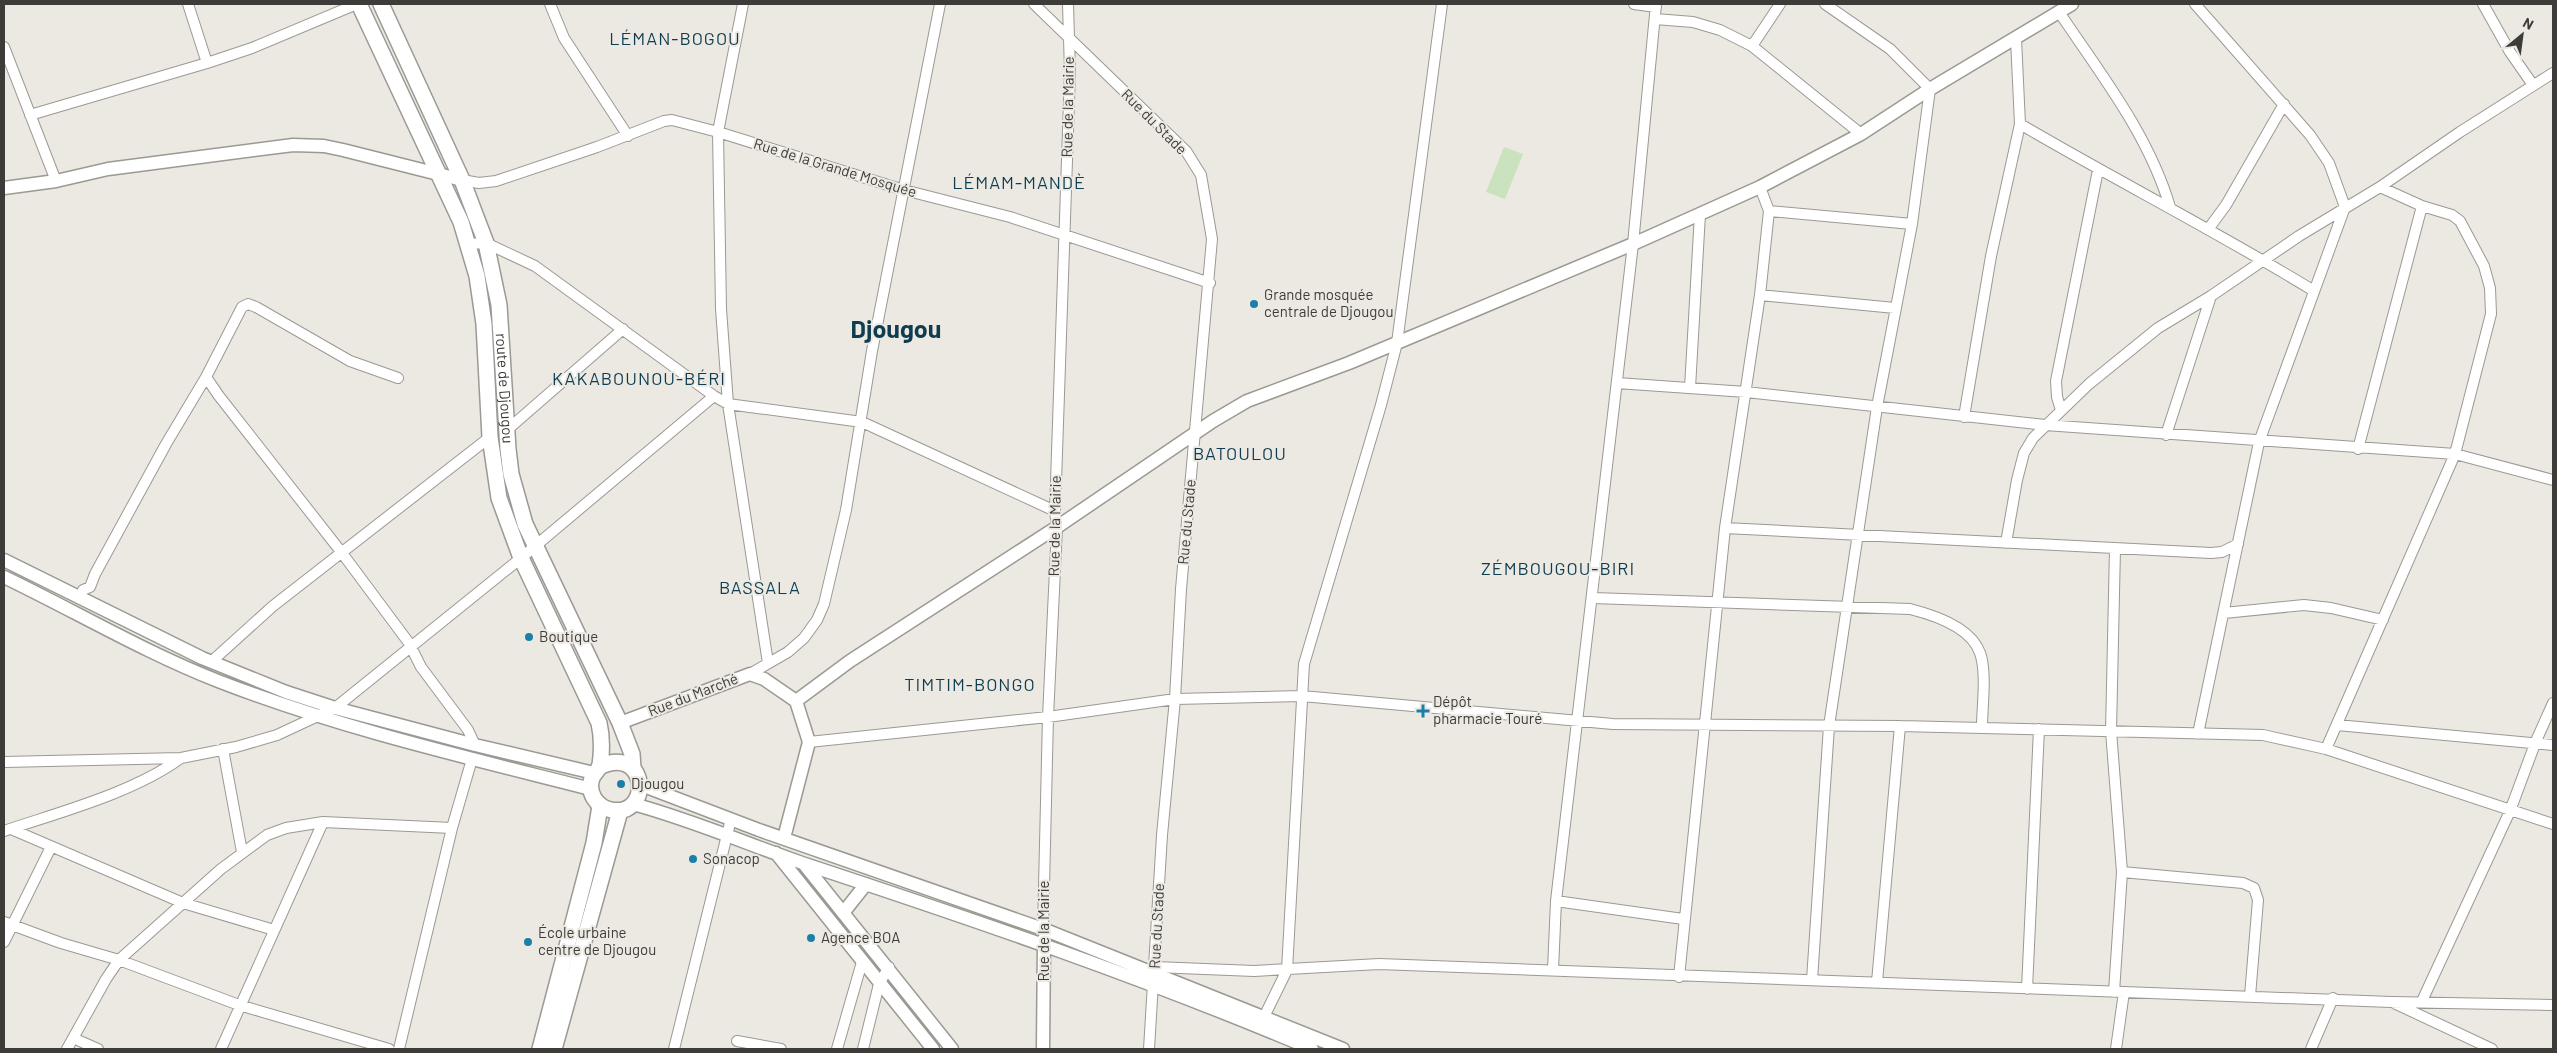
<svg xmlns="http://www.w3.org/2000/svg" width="2557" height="1053" font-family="Barlow,sans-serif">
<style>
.green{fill:#cae2bd}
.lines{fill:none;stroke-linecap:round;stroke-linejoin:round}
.minor-casing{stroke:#9b9993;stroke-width:12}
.major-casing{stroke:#9b9993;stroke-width:15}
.highway-casing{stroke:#9b9993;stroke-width:18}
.minor{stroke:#fff;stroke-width:10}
.major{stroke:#fff;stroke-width:12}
.highway{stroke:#fff;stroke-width:15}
.poi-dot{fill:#1b7faa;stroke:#ece9e2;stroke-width:2}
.labels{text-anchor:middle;stroke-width:4;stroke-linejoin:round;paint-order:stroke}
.street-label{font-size:15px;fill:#3d3c39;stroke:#ece9e2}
.poi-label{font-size:15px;fill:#3d3c39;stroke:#ece9e2;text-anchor:start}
.quarter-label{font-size:18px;letter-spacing:1px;fill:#0e3c51;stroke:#ece9e2}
.town-label{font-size:25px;font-weight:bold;fill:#0e3c51;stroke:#ece9e2}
</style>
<rect width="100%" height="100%" fill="#ece9e2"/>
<path class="green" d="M1504 147 1523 154 1505 199 1486 192Z"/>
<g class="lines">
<defs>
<path id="minor" d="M188 4 207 63
M550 4 564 38 628 136
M743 4 718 132 721 309 728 404 768 663
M1034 4 1186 151 1201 175 1212 239 1181 589 1175 699 1162 835 1149 1049
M1634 4 1656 7
M2195 4 2310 135 2329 163 2345 207 2259 442 2198 734
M2483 4 2510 52 2533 85
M2059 12C2100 73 2149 135 2170 207
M1655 19 1693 22 1720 30 1752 46 1861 134
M1752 46 1780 4
M4 47 56 181
M30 115 207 63 252 48 357 4
M2020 124C2117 181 2218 232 2314 291
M462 180 479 183 496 181 597 147 664 121 672 120 718 132 904 190 1010 217 1210 283
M1769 211 1912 224
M2209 228 2226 205 2284 104
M468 244 486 243 535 266 714 396 728 404 862 422 1055 511
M1760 295 1895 308
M206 377 219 396 342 553 409 643 421 667 468 730 475 745
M1617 383 1746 392 2045 425 2455 454 2553 480
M1690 388 1700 214
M2061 410 2057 397 2056 381 2098 170
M1964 417 1991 256 2020 124 2016 39
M507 430 623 329
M2166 435 2211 296
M2358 449 2422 206
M1725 528 2211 553 2222 552 2238 544
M2006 543 2017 480 2024 453 2033 438 2089 384 2158 328 2211 296 2299 236 2380 187 2460 132 2553 73
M81 598 83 590 90 587 95 574 166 444 206 377 242 307 248 304 256 307 350 361 398 378
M1593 598 1910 609C1934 615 1971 627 1980 653 1987 672 1982 707 1982 727
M2224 613 2304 605 2331 608 2383 620
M211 662 273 606 490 437
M750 674 788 652 804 638 817 620 824 604 846 510 872 351 940 4
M2337 725 2553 745
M809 742 1048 717 1175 699 1302 696 1613 724 1900 726 2263 735 2326 749 2553 824
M223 749 242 852
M2326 749 2455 454 2491 314 2490 288 2484 266 2460 221 2452 215 2422 206 2380 187
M4 762 181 758 236 747 277 735 335 708 521 558 714 396
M11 829 183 903 274 930
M4 831C60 812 133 793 181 758
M2122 872 2243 883 2254 888 2258 900 2250 996
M1556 901 1683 919
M4 922 61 943 119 960 239 1005 389 1049
M1043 929 1048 717 1057 527 1055 511 1070 72 1068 4
M4 942 51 847
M1155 967 1254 971 1379 964 2391 1002 2553 1005
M1553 970 1556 901 1633 244 1656 4
M1679 977 1725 528 1760 295 1769 211 1760 187
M1812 980 1829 726 1877 407 1912 224 1930 89 1890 49 1825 4
M1877 982 1900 726
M2027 989 2039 729
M2114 992 2122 872 2111 731 2115 548
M2422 1001 2510 811 2536 741 2553 703
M2394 1003 2492 1049
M1260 1021 1264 1017 1287 970 1304 664 1381 405 1397 343 1442 4
M73 1038 98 1049
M737 1041 781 1049
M67 1049 106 979 119 960 221 869 267 835 286 828 323 822 452 828
M221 1049 323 822
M399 1049 452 828 472 759
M674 1049 731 819
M837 1049 862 962
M863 1049 879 984 889 967
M2116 1049 2124 992
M2311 1049 2333 998"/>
<path id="major" d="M4 188 56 181 108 169 293 145 324 146 343 150 462 180
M4 560 202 658 286 692 335 708 475 745 594 773
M4 577C75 611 144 652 218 681 339 728 465 757 591 789
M796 701 850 661 1057 527 1213 421 1247 401 1349 363 1633 244 1760 187 1861 134 1930 89 2072 4
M620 723 750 674 764 679 796 701 809 742 784 838
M641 785 759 830 1043 929 1343 1049
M633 804C693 820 749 845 808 865 978 921 1147 979 1312 1049
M776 853 933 1049
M804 864 952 1049
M843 913 866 884
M1043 1049 1044 939"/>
<g id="highway">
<path d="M359 4 461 222 477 276 484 324 490 437 499 498 521 558 599 723C602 736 602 751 600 765 599 770 594 773 592 778 587 792 596 807 611 810 653 818 648 743 599 767"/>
<path id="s1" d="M381 4 462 180 486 243 499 305 508 449 511 474 525 524 620 723 632 754 633 768"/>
<path d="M540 1049 594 843 600 806"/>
<path d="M554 1049 620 811"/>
</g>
</defs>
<use href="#minor" class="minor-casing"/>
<use href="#major" class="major-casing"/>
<use href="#highway" class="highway-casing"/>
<use href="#minor" class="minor"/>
<use href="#major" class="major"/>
<use href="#highway" class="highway"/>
</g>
<g class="poi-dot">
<circle cx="1254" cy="304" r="5"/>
<circle cx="529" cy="637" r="5"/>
<path d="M1420.5 703.5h5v5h5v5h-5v5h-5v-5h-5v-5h5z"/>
<circle cx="621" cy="784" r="5"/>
<circle cx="693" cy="859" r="5"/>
<circle cx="811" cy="938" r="5"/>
<circle cx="528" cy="942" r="5"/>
</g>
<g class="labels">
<g class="street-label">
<text transform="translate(1068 107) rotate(-89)" y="5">Rue de la Mairie</text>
<text transform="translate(1154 122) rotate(45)" y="5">Rue du Stade</text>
<text transform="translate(835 168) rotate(17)" y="5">Rue de la Grande Mosquée</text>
<text dy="5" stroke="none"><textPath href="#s1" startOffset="408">route de Djougou</textPath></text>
<text transform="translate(1187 522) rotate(-85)" y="5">Rue du Stade</text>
<text transform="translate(1055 526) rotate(-89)" y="5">Rue de la Mairie</text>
<text transform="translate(693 695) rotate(-21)" y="5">Rue du Marché</text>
<text transform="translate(1157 926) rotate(-87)" y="5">Rue du Stade</text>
<text transform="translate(1044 931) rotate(-90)" y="5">Rue de la Mairie</text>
</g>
<g class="poi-label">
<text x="1264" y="300">Grande mosquée<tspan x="1264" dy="17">centrale de Djougou</tspan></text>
<text x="539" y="642">Boutique</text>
<text x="1433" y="707">Dépôt<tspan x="1433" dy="17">pharmacie Touré</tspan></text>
<text x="631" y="789">Djougou</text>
<text x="703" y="864">Sonacop</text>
<text x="538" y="938">École urbaine<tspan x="538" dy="17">centre de Djougou</tspan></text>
<text x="821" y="943">Agence BOA</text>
</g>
<g class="quarter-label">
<text x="675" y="45">LÉMAN-BOGOU</text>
<text x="1019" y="189">LÉMAM-MANDÈ</text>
<text x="639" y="385">KAKABOUNOU-BÉRI</text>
<text x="1240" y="460">BATOULOU</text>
<text x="1558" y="575">ZÉMBOUGOU-BIRI</text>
<text x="760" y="594">BASSALA</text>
<text x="970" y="691">TIMTIM-BONGO</text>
</g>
<g class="town-label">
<text x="896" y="338">Djougou</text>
</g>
</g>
<rect width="2557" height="1053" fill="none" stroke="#3d3c39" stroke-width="10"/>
<g transform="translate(2522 35) rotate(29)" stroke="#ece9e2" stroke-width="4" paint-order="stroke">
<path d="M0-4L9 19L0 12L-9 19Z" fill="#3d3c39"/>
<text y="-8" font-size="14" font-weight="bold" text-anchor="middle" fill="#3d3c39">N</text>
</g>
</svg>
